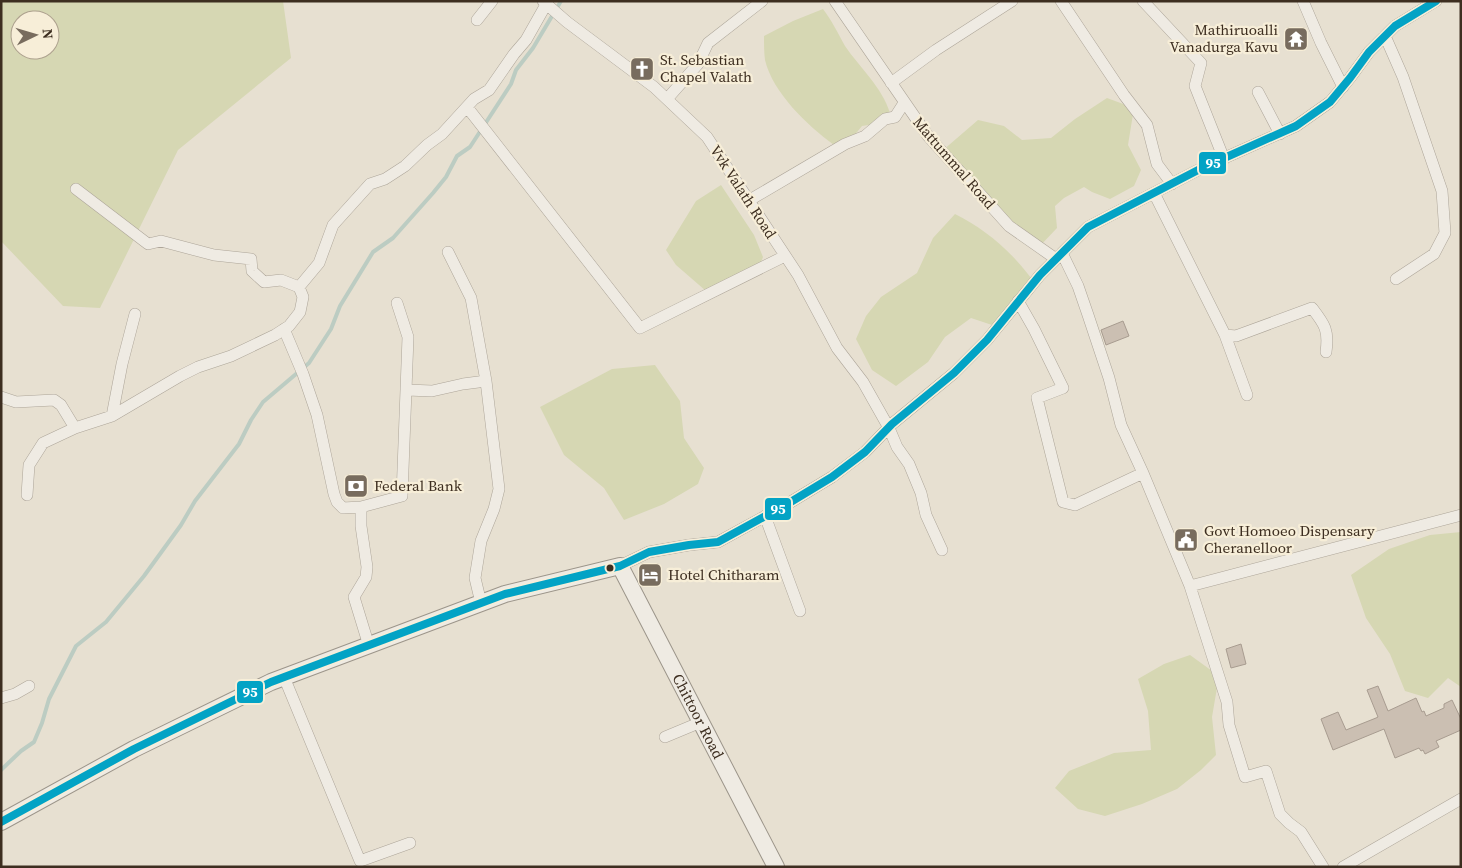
<svg xmlns="http://www.w3.org/2000/svg" width="1462" height="868" font-family="'Source Serif 4',serif">
<style>
.green{fill:#d6d7b3;fill-rule:evenodd}
.lines{fill:none;stroke-linecap:round;stroke-linejoin:round}
.stream{stroke:#bcccc2;stroke-width:4}
.building{fill:#cbbfb2;stroke:#a89c90}
.minor-casing{stroke:#ada599;stroke-width:12}
.secondary-casing{stroke:#9c958a;stroke-width:18}
.minor{stroke:#efebe3;stroke-width:11}
.secondary{stroke:#efebe3;stroke-width:16}
.bus-1-casing{stroke:#f7eed8;stroke-width:11}
.bus-1{stroke:#03a3c5;stroke-width:8}
.bus-dot{fill:#3d2e20;stroke:#f7eed8;stroke-width:2}
.labels{text-anchor:middle;stroke-width:4.5;stroke-linejoin:round;paint-order:stroke}
.poi-label{font-size:15px;fill:#3d2e20;stroke:#f7eed8;text-anchor:start}
.street-label{font-size:15px;fill:#3d2e20;stroke:#f7eed8}
.line-badge{stroke:#f7eed8;stroke-width:2}
.badge-label{font-size:14px;text-anchor:middle;font-weight:bold;fill:#fff}
</style>
<rect width="100%" height="100%" fill="#e7e0d1"/>
<path class="green" d="M1 1H283L291 58 178 150 100 308 63 306 1 241ZM20 20H50V50H20Z
M823 9C832 21 838 33 845 46 860 68 882 87 890 113L875 124 862 126 848 143 834 145C807 125 773 93 765 60 764 53 764 44 764 36L793 21Z
M1107 98 1134 108 1128 145 1141 170 1134 186 1110 199 1092 192 1084 187 1064 198 1055 206 1057 228 1039 247 1022 235 942 151 978 120 1004 126 1022 140 1051 138 1075 119Z
M721 185 754 235 763 257 758 270 706 291 676 265 666 250 696 201Z
M955 214C987 230 1013 253 1034 282L998 327 971 318 945 337 928 362 896 386 872 370 856 339 866 316 881 297 917 273 933 238Z
M655 365 680 401 684 438 704 468 698 484 664 504 624 520 604 488 564 455 540 407 612 369Z
M1461 532V687L1448 678 1428 698 1405 691 1390 654 1366 618 1351 575 1389 549 1430 535Z
M1190 655 1219 676 1212 717 1216 755 1201 770 1177 789 1142 804 1105 816 1078 809 1055 788 1069 771 1114 753 1151 750 1148 711 1138 679 1164 664Z"/>
<g class="lines">
<path class="stream" d="M1 770 21 751 34 742 42 723 49 699 76 646 106 622 144 576 181 525 195 501 239 444 251 420 263 402 309 363 331 329 340 306 373 252 393 238 433 193 446 177 457 156 470 147 511 84 516 70 533 48 561 1"/>
</g>
<path class="building" d="M1123 321 1129 336 1106 345 1101 330Z
M1241 644 1246 664 1231 668 1226 649Z
M1378 686 1388 711 1416 698 1422 712 1424 711 1426 716 1444 708V704L1452 700 1461 719V730L1436 741 1439 747 1425 754 1423 750 1421 751 1419 748 1395 758 1384 729 1333 750 1321 719 1338 712 1346 730 1376 718 1378 717 1367 690Z"/>
<g class="lines">
<defs>
<path id="minor" d="M543 1 567 22 654 87 707 137 798 275 837 348 863 382 889 428 897 447 909 464 921 493 926 515 942 550
M835 1 928 136 1009 226 1056 259
M1061 1 1124 95 1147 125 1157 164 1172 184
M1143 1 1201 63 1195 86 1224 159
M1303 1 1321 43 1343 87
M477 20 492 1
M1385 36 1403 77 1442 191 1445 233 1434 254 1396 279
M891 83 936 50 1012 1
M1258 92 1280 134
M667 99 698 64 708 43 762 1
M467 107 640 328 785 256
M1154 193 1225 335 1236 336 1312 308C1325 325 1329 330 1326 352
M748 201 845 144 865 136 885 119 895 117 904 103
M1062 253 1078 286 1088 315 1109 378 1121 425 1143 473 1190 586 1227 702 1229 725 1245 777 1266 771 1280 814 1289 823 1301 832 1323 867
M299 287 319 263 333 225 370 184 385 179 405 166 427 145 442 134 474 99 489 90 514 54 526 40 548 1
M1018 301 1034 329 1063 388 1037 398 1063 502 1075 505 1143 473
M284 329 303 374 317 415 334 494 337 502 343 508 361 507V526L367 567 366 577 354 597 369 646
M1225 335 1247 395
M407 390 432 391 463 384 486 381 471 298 448 252
M1 397 16 402 54 400 61 405 75 428 112 416 180 376 198 367 231 356 275 335 289 326 300 312 303 297 299 287 281 280 264 282 252 271 251 259 214 255 161 241 148 244 76 189
M112 416 122 364 135 314
M27 495 29 465 43 443 75 428
M361 507 402 496 408 337 397 303
M765 516 800 611
M620 566 649 552 689 545 718 542 789 503 832 477 865 452 892 424 954 373 987 340 1040 275 1088 227 1202 168 1296 126 1330 102 1350 78 1369 52 1395 26 1436 1
M1190 586 1461 515
M481 603 475 578 481 541 494 509 499 489 486 381
M284 677 360 861 410 843
M1 698 15 694 29 686
M665 737 701 722
M1343 867 1461 799"/>
<g id="secondary">
<path id="s1" d="M1 822 134 749 271 682 505 594 620 566 776 867"/>
</g>
</defs>
<use href="#minor" class="minor-casing"/>
<use href="#secondary" class="secondary-casing"/>
<use href="#minor" class="minor"/>
<use href="#secondary" class="secondary"/>
<defs>
<path id="bus-1" d="M1 822 134 749 271 682 505 594 620 566 649 552 689 545 718 542 789 503 832 477 865 452 892 424 954 373 987 340 1040 275 1088 227 1202 168 1296 126 1330 102 1350 78 1369 52 1395 26 1436 1"/>
</defs>
<use href="#bus-1" class="bus-1-casing"/>
<use href="#bus-1" class="bus-1"/>
</g>
<defs>
<symbol id="temple-square" viewBox="-11 -11 22 22"><rect x="-9" y="-9" width="18" height="18" rx="4" fill="#786c5e" stroke="#f7eed8"/><path d="M0-6L5-2H3V0L6.5 2.5H4V6H1.5V3h-3V6H-4V2.5H-6.5L-3 0V-2H-5Z" fill="#fff"/></symbol>
<symbol id="church-square" viewBox="-11 -11 22 22"><rect x="-9" y="-9" width="18" height="18" rx="4" fill="#786c5e" stroke="#f7eed8"/><path d="M-1.2-6h2.4v3.5h3.3v2.4h-3.3V6h-2.4V-.1h-3.3v-2.4h3.3Z" fill="#fff"/></symbol>
<symbol id="bank-square" viewBox="-11 -11 22 22"><rect x="-9" y="-9" width="18" height="18" rx="4" fill="#786c5e" stroke="#f7eed8"/><path d="M-6-4H6V4H-6ZM0-2.3a2.3 2.3 0 1 0 0 4.6a2.3 2.3 0 1 0 0-4.6Z" fill="#fff"/></symbol>
<symbol id="civic-square" viewBox="-11 -11 22 22"><rect x="-9" y="-9" width="18" height="18" rx="4" fill="#786c5e" stroke="#f7eed8"/><path d="M-.6-6.5H3V-4.5H.6V-3L4-1V1h2V6H-6V1h2V-1L-.6-3ZM-1.2 2.5V6h2.4V2.5Z" fill="#fff"/></symbol>
<symbol id="hotel-square" viewBox="-11 -11 22 22"><rect x="-9" y="-9" width="18" height="18" rx="4" fill="#786c5e" stroke="#f7eed8"/><path d="M-6-4.5h1.5V1H6V5H4.5V3h-9V5H-6ZM-4 0a1.8 1.8 0 1 1 3.6 0ZM.5 0V-2.5h3Q6-2.5 6 0Z" fill="#fff"/></symbol>
</defs>
<g fill-rule="evenodd">
<use href="#temple-square" x="1282" y="25" width="28" height="28"/>
<use href="#church-square" x="628" y="55" width="28" height="28"/>
<use href="#bank-square" x="342" y="472" width="28" height="28"/>
<use href="#civic-square" x="1172" y="526" width="28" height="28"/>
<use href="#hotel-square" x="636" y="561" width="28" height="28"/>
</g>
<circle class="bus-dot" cx="610" cy="568" r="4.5"/>
<g class="labels">
<g class="poi-label">
<text x="1278" y="35" text-anchor="end">Mathiruoalli<tspan x="1278" dy="17">Vanadurga Kavu</tspan></text>
<text x="660" y="65">St. Sebastian<tspan x="660" dy="17">Chapel Valath</tspan></text>
<text x="374" y="491">Federal Bank</text>
<text x="1204" y="536">Govt Homoeo Dispensary<tspan x="1204" dy="17">Cheranelloor</tspan></text>
<text x="668" y="580">Hotel Chitharam</text>
</g>
<g class="street-label">
<text transform="translate(954 163) rotate(49)" y="5">Mattummal Road</text>
<text transform="translate(743 192) rotate(57)" y="5">Vvk Valath Road</text>
<text dy="5" stroke="none"><textPath href="#s1" startOffset="842">Chittoor Road</textPath></text>
</g>
</g>
<g class="line-badge">
<rect x="1198" y="151" width="29" height="24" rx="5" fill="#03a3c5"/>
<rect x="764" y="497" width="28" height="24" rx="5" fill="#03a3c5"/>
<rect x="236" y="680" width="28" height="24" rx="5" fill="#03a3c5"/>
</g>
<g class="badge-label">
<text x="1213" y="168">95</text>
<text x="778" y="514">95</text>
<text x="250" y="697">95</text>
</g>
<rect width="1462" height="868" fill="none" stroke="#3d2e20" stroke-width="5"/>
<g transform="translate(35 35) rotate(85)"><circle r="24" fill="#f7eed8" stroke="#ada18e"/>
<path d="M0-4L9 19L0 12L-9 19Z" fill="#786c5e"/>
<text y="-8" font-size="14" font-weight="bold" text-anchor="middle" fill="#3d2e20">N</text>
</g>
</svg>
